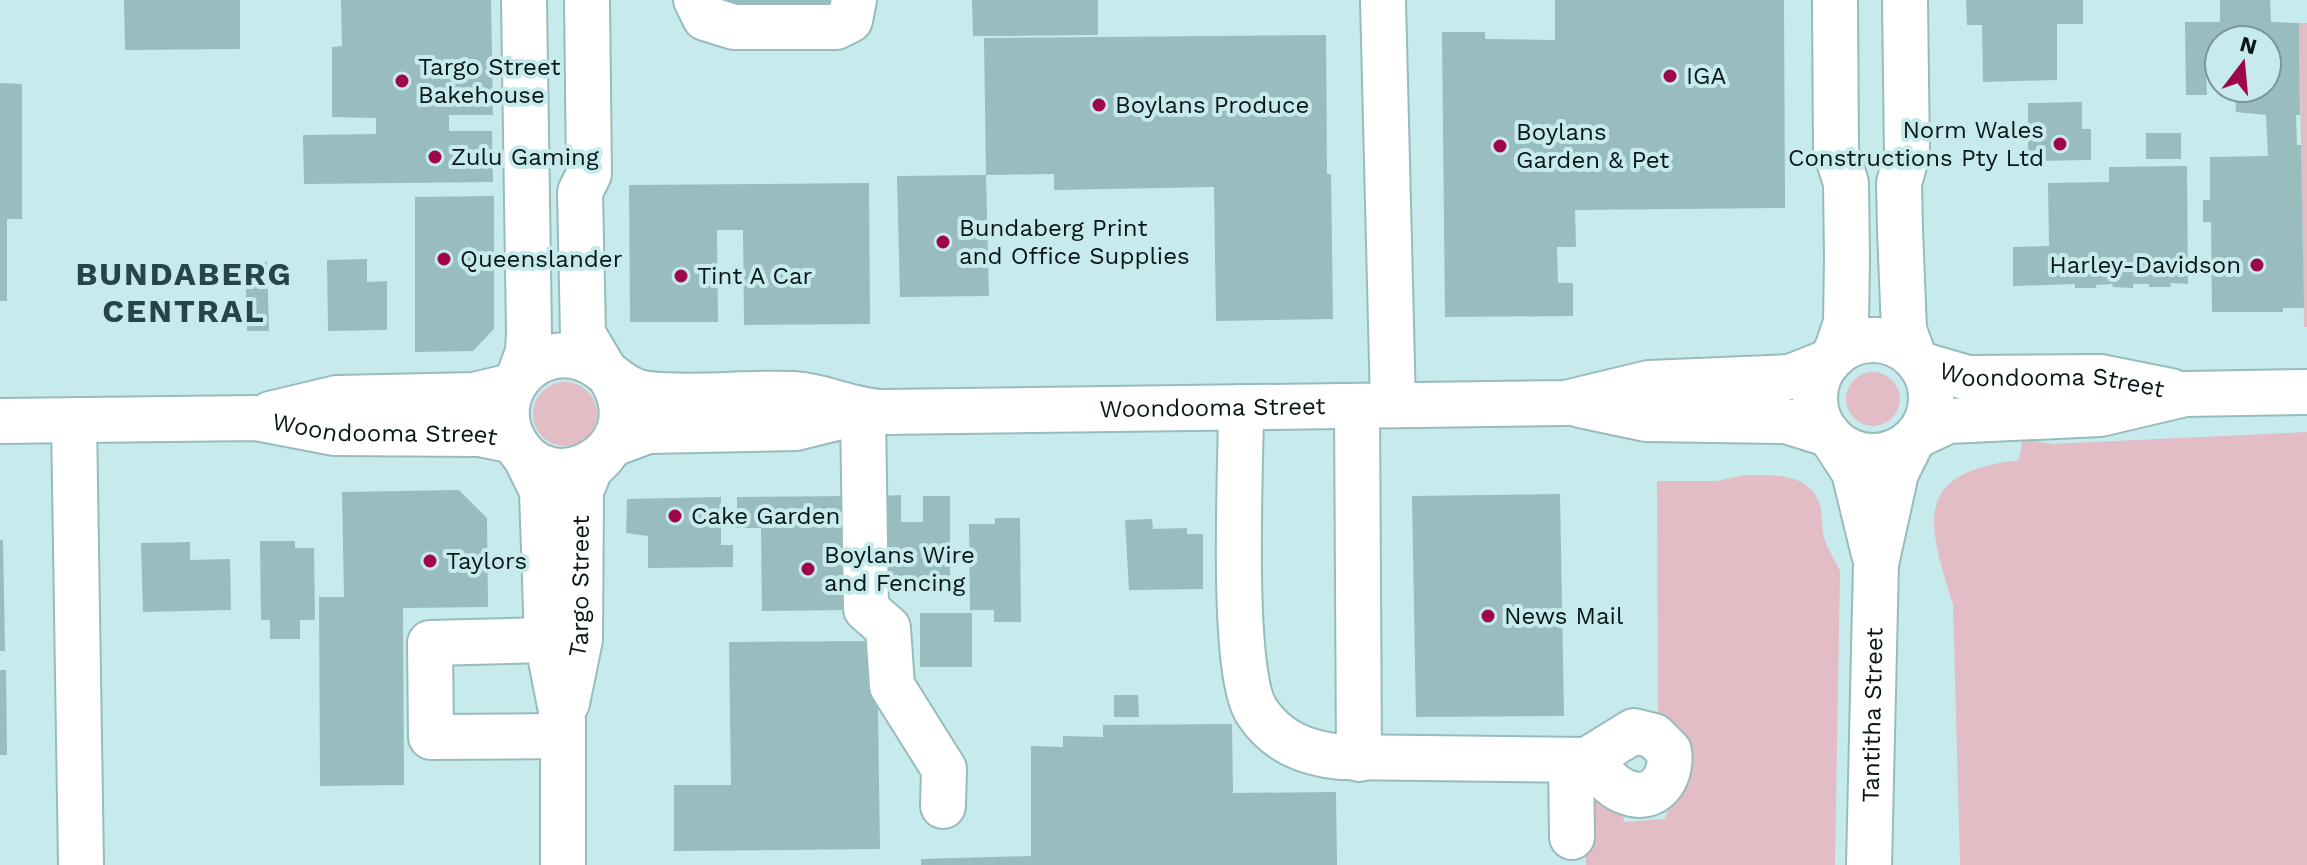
<svg xmlns="http://www.w3.org/2000/svg" width="2307" height="865" font-family="'Work Sans',sans-serif">
<style>
.green{fill:#e2bdc5}
.building{fill:#99bcbe}
.lines{fill:none;stroke-linecap:round;stroke-linejoin:round}
.minor-casing{stroke:#98bbbc;stroke-width:48}
.minor{stroke:#fff;stroke-width:44}
.poi-dot{fill:#a0074b;stroke:#c7ebed;stroke-width:3}
.labels{text-anchor:middle;stroke-width:8;stroke-linejoin:round;paint-order:stroke}
.poi-label{font-size:24px;fill:#091617;stroke:#c7ebed;text-anchor:start}
.street-label{font-size:24px;fill:#091617;stroke:#c7ebed}
.district-label{font-size:32px;font-weight:bold;letter-spacing:2px;fill:#254547;stroke:#c7ebed}
</style>
<rect width="100%" height="100%" fill="#c7ebed"/>
<path class="green" d="M2299 23H2307V327H2304Z
M1846 399a27 27 0 1 1 54 0a27 27 0 1 1-54 0Z
M533 414a32 32 0 1 1 64 0a32 32 0 1 1-64 0Z
M2307 432V865H1960L1953 604C1926 520 1913 473 2019 460L2023 438 2049 444Z
M1745 475C1772 475 1810 472 1820 505 1823 516 1821 527 1824 537 1827 548 1835 560 1840 571L1835 865H1586V780L1622 810 1624 822 1665 819 1689 752 1681 732 1658 716 1657 481H1716Z"/>
<path class="building" d="M124 0H240V49L125 50Z
M341 0H491L493 115H449V131H492L493 182 304 184 303 135 376 134V118L332 117V47L342 46Z
M716 0H844V16L738 17Z
M972 0H1098V35L973 36Z
M1555 0H1784L1785 208 1575 210 1576 247H1557L1558 283H1573V316L1445 317 1442 32H1485V39L1555 40Z
M1966 0H2083V24H2057V80L1983 82 1982 25H1967Z
M2220 0H2270L2271 22 2299 23 2300 115H2296L2297 145H2301L2304 308H2283V312H2212L2211 222H2203V200H2210V157L2268 156 2266 115 2236 112 2235 90 2267 88V40H2219V72H2206L2207 95H2186L2185 22H2220Z
M1326 35 1327 174H1331L1333 319 1216 321 1214 187 1054 190V174L986 175 984 38Z
M0 83 22 84V219H7V301H0Z
M2082 102V129H2091V160L2028 161V103Z
M2146 133H2181V159H2146Z
M2187 166 2188 284 2170 283 2171 287H2149V284H2133V288L2113 287 2112 284 2096 285V288H2075V284L2013 286V247L2049 246 2048 183 2109 182V167Z
M986 175 989 296 900 297 897 176Z
M869 183 870 324 744 325 743 230H717L718 322H630L629 185Z
M494 196V329L473 351 415 352V197Z
M367 259V282L387 281V330L328 331 327 260Z
M245 262H267L269 331H247Z
M459 490 487 518 488 607 403 608 404 785 320 786 319 597H344L342 492Z
M1560 494 1564 716 1416 717 1412 496Z
M901 495V522H923V496H950V593L881 590 880 496Z
M853 496 854 610 762 611 761 528H737V497Z
M721 497V545H733V567L648 568V536L626 533 627 499Z
M995 518H1020L1021 622H994V610H970L969 524H995Z
M1152 519 1153 529 1187 528V534H1203V589L1129 590 1125 520Z
M0 540H3L5 651H0Z
M260 541H295V548H314L315 620H300V639H270V620H261Z
M190 542V560L230 559 231 610 143 612 141 543Z
M920 613H972V667H920Z
M877 641 880 849 674 851V785H731L729 642Z
M0 670H6L7 755H0Z
M1114 695H1138L1139 717H1114Z
M1232 724 1233 793 1336 792 1337 865H921V859L1031 856V746L1063 747V736L1103 737V725Z"/>
<g class="lines">
<defs>
<g id="minor">
<path d="M587 0 589 174 580 192 583 334 605 371"/>
<path d="M696 0 705 18 734 27H836L850 20 854 0"/>
<path d="M1383 0 1393 405"/>
<path d="M1905 0 1907 155 1899 183 1900 230 1904 330 1914 357"/>
<circle cx="1873" cy="398" r="58"/>
<path d="M1835 355 1846 323 1847 258 1846 183 1836 152 1835 0"/>
<path id="s1" d="M1920 364 1968 378 2101 377 2171 391"/>
<path d="M519 376 528 352 529 333 524 0"/>
<path id="s2" d="M612 380C654 452 548 509 513 439 492 397 527 349 573 356 603 360 617 391 648 394 696 399 746 392 794 394 824 396 852 411 883 412L1566 403 1649 383 1790 377 1828 362"/>
<path d="M1580 405 1646 419 1786 421 1828 434"/>
<path d="M1357 406 1359 759"/>
<path d="M1241 407C1241 465 1230 673 1257 712 1277 742 1305 753 1340 757L1587 760"/>
<path d="M863 412 866 609 888 628 892 686 944 769 943 806"/>
<path d="M270 414 337 398 474 395 512 386"/>
<path d="M74 420 81 865"/>
<path id="s3" d="M0 421 256 418 334 433 479 434 514 441"/>
<path d="M1918 435 1948 421 2100 414 2185 394 2307 392"/>
<path d="M1834 441 1854 472 1874 554"/>
<path d="M613 444 648 431 796 428 861 412"/>
<path d="M525 456 542 491 547 640 563 721V865"/>
<path d="M547 640 430 643 431 737 563 736"/>
<path id="s4" d="M567 703 580 639 581 491 590 469 603 456"/>
<path d="M1634 731 1654 736 1669 751C1673 777 1655 804 1626 792 1611 787 1599 770 1587 760Z"/>
<path d="M1571 760 1572 837"/>
<path id="s5" d="M1869 865 1876 564 1896 473 1912 441"/>
</g>
</defs>
<use href="#minor" class="minor-casing"/>
<use href="#minor" class="minor"/>
</g>
<g class="poi-dot">
<circle cx="1670" cy="76" r="8"/>
<circle cx="402" cy="81" r="8"/>
<circle cx="1099" cy="105" r="8"/>
<circle cx="2060" cy="144" r="8"/>
<circle cx="1500" cy="146" r="8"/>
<circle cx="435" cy="157" r="8"/>
<circle cx="943" cy="242" r="8"/>
<circle cx="444" cy="259" r="8"/>
<circle cx="2257" cy="265" r="8"/>
<circle cx="681" cy="276" r="8"/>
<circle cx="675" cy="516" r="8"/>
<circle cx="430" cy="561" r="8"/>
<circle cx="808" cy="569" r="8"/>
<circle cx="1488" cy="616" r="8"/>
</g>
<g class="labels">
<g class="poi-label">
<text x="418" y="75">Targo Street<tspan x="418" dy="28">Bakehouse</tspan></text>
<text x="1686" y="84">IGA</text>
<text x="1115" y="113">Boylans Produce</text>
<text x="2044" y="138" text-anchor="end">Norm Wales<tspan x="2044" dy="28">Constructions Pty Ltd</tspan></text>
<text x="1516" y="140">Boylans<tspan x="1516" dy="28">Garden &amp; Pet</tspan></text>
<text x="451" y="165">Zulu Gaming</text>
<text x="959" y="236">Bundaberg Print<tspan x="959" dy="28">and Office Supplies</tspan></text>
<text x="460" y="267">Queenslander</text>
<text x="2241" y="273" text-anchor="end">Harley-Davidson</text>
<text x="697" y="284">Tint A Car</text>
<text x="691" y="524">Cake Garden</text>
<text x="824" y="563">Boylans Wire<tspan x="824" dy="28">and Fencing</tspan></text>
<text x="446" y="569">Taylors</text>
<text x="1504" y="624">News Mail</text>
</g>
<g class="street-label">
<text dy="8" stroke="none"><textPath href="#s1" startOffset="134">Woondooma Street</textPath></text>
<text dy="8" stroke="none"><textPath href="#s2" startOffset="966">Woondooma Street</textPath></text>
<text dy="8" stroke="none"><textPath href="#s3" startOffset="386">Woondooma Street</textPath></text>
<text dy="8" stroke="none"><textPath href="#s4" startOffset="118">Targo Street</textPath></text>
<text dy="8" stroke="none"><textPath href="#s5" startOffset="150">Tantitha Street</textPath></text>
</g>
<g class="district-label">
<text x="184" y="285">BUNDABERG<tspan x="184" dy="37">CENTRAL</tspan></text>
</g>
</g>
<g transform="translate(2243 64) rotate(16)"><circle r="38" fill="#c7ebed" stroke="#7b9697" stroke-width="2"/>
<path d="M0-6L14 30L0 20L-14 30Z" fill="#a0074b"/>
<text y="-12" font-size="22" font-weight="bold" text-anchor="middle" fill="#091617">N</text>
</g>
</svg>
